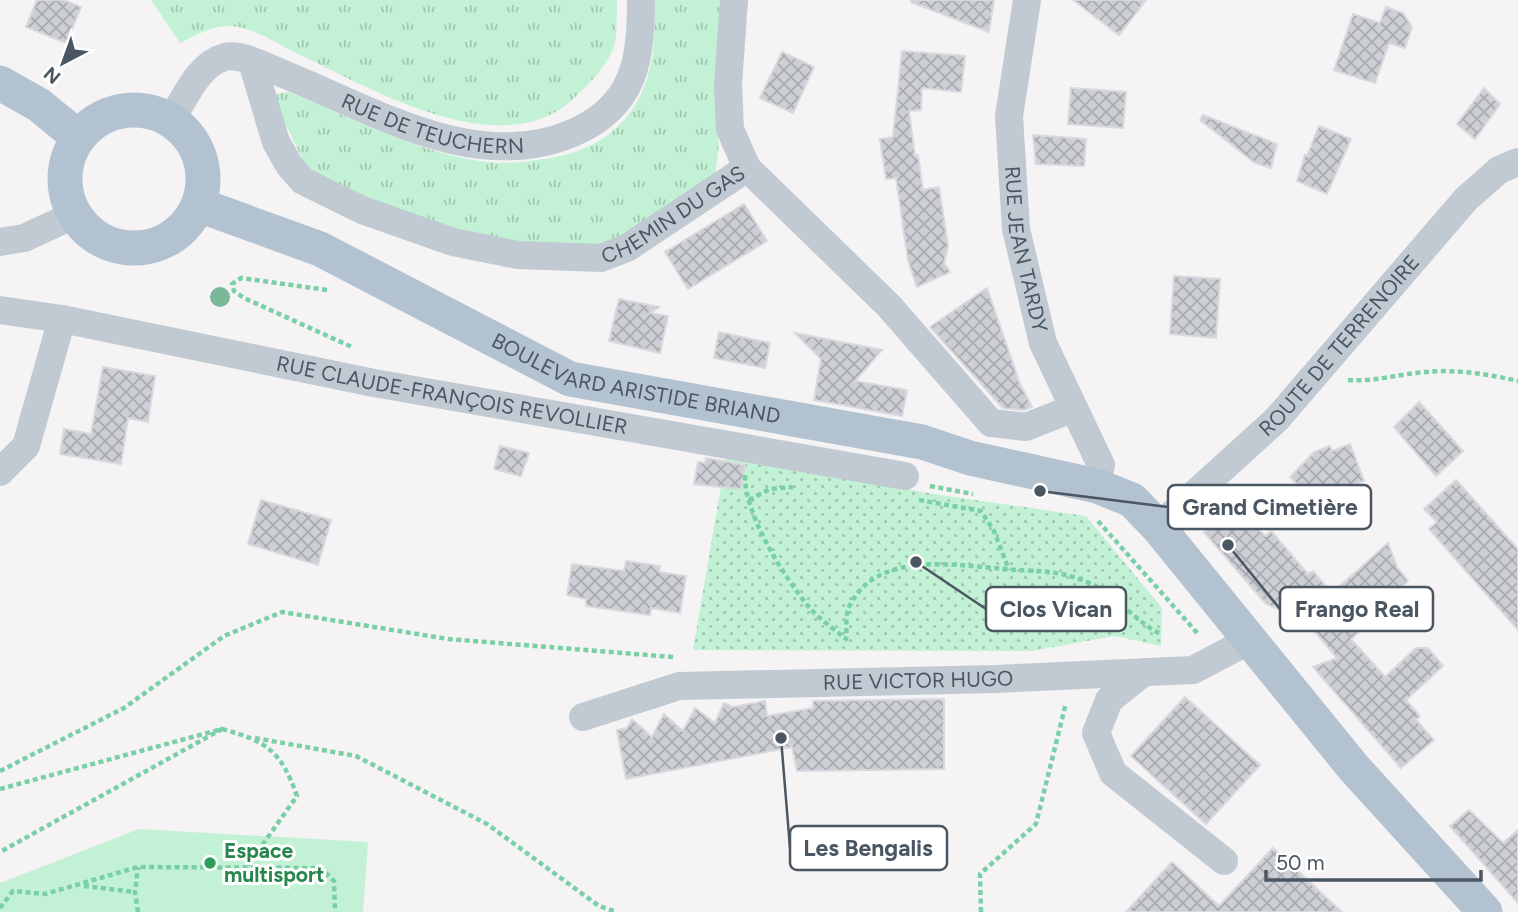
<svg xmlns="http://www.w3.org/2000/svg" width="1518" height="912" font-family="Figtree,sans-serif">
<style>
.grass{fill:url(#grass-tufts)}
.park{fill:url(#park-dots)}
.pitch{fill:#c3f1d5}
.building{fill:url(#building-cross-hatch);stroke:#d7d9de;stroke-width:2}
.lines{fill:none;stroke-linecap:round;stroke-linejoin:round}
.path{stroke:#7ad0a6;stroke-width:4.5;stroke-dasharray:5 3.5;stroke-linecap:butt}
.minor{stroke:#c1cad2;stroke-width:28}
.major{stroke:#b3c2d1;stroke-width:35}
.tree{fill:#7bb799}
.leisure-dot{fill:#2e9e5b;stroke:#fff;stroke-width:2.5}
.labels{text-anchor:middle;stroke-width:6;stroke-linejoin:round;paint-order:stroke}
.street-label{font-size:21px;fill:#4a5661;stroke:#fff}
.leisure-label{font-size:21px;font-weight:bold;fill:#27864d;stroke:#fff;text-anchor:start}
.leader{fill:none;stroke:#4a5661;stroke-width:2.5}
.callout-dot{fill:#4a5661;stroke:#fff;stroke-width:2.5}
.callout{fill:#fff;stroke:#4a5661;stroke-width:2.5}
.callout-label{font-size:23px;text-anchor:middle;font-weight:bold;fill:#4a5661}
</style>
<defs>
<pattern id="grass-tufts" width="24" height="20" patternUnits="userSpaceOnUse" patternTransform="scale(1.75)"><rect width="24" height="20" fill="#c3f1d5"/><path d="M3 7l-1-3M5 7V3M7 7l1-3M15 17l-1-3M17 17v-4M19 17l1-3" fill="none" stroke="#a0c6b0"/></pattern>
<pattern id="park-dots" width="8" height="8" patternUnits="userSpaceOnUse" patternTransform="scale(1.75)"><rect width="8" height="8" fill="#c3f1d5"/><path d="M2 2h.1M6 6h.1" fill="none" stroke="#a0c6b0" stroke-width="1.8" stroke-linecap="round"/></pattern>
<pattern id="building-cross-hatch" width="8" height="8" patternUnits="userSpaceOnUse" patternTransform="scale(1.75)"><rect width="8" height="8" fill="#cdcfd5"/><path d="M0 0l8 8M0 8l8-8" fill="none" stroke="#a8abb0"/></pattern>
</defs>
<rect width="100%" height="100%" fill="#f5f3f3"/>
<path class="grass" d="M151 0H617V4C616 17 618 34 614 46 607 67 587 86 572 100 498 166 367 86 294 52 275 42 252 27 230 26 213 25 194 36 180 43Z
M653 0H722L716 125 719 145 714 182 623 242 575 251 451 235 309 173 278 108 276 94 289 92C352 118 418 153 486 162 505 164 525 162 544 159 631 147 662 83 653 0Z"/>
<path class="park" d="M726 457 934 494 1086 516 1162 608 1161 646 1115 636 1031 651 693 650Z"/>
<path class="pitch" d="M139 829 368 842 363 912H0V883Z"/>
<path class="building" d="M37 0H64L81 7 66 43 26 27Z
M911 0H994L989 32 911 2Z
M1073 0H1146L1119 35Z
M1386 7 1403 13 1412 27 1405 48 1389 43 1375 83 1334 70 1353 14 1380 23Z
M902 51 965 56 961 92 922 88 921 110 909 111 915 156 918 155 923 190 939 187 948 246 944 263 950 272 917 287 908 260 896 178 886 179 880 139 893 137Z
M782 52 814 67 793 113 760 98Z
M1071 88 1126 92 1123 128 1068 124Z
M1484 88 1500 104 1475 139 1457 124Z
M1203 115 1277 144 1271 168 1255 163 1200 120Z
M1319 126 1351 139 1327 194 1297 181 1305 155 1307 156Z
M1033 135 1086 139 1084 166 1036 164Z
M744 204 767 241 688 289 665 252Z
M1174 276 1220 279 1216 338 1170 334Z
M987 288 1020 384 1032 407 1024 410 1003 408 930 327Z
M619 299 659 307 650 313 668 316 660 353 609 341Z
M719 332 770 343 765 368 714 358Z
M795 333 882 350 855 381 907 390 902 416 814 400 821 359Z
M103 367 155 376 148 422 128 418 121 464 60 454 64 429 91 434Z
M1419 402 1463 451 1436 476 1394 427Z
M1350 444 1364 481 1310 499 1290 477 1314 452 1330 446 1332 451Z
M500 446 529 453 521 476 494 469Z
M706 458 745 465 741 489 694 484 698 462 705 463Z
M1456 480 1518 549V630L1429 529 1437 522 1424 509Z
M261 500 331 520 318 565 248 544Z
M1230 509 1234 528 1256 527 1265 536 1271 531 1308 574 1313 571 1332 593 1388 543 1397 567 1408 581 1387 600 1391 603 1351 639 1385 677 1416 648H1428L1443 666 1406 700 1420 716 1416 720 1434 740 1401 768 1313 667 1337 658 1295 608 1286 615 1281 610 1266 604 1204 532Z
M626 561 660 566 659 572 686 576 680 613 651 608 650 615 586 606V599L567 595 572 564 624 571Z
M1185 697 1260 765 1206 824 1131 756Z
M944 699V769L797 771 792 747 626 779 617 730 627 728 632 719 652 737 664 714 683 731 695 708 715 723 724 703 733 707 765 701 767 716 813 708V701Z
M1469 810 1503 843 1518 830V903L1450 826Z
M1273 848 1342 912H1126L1172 862 1219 906Z"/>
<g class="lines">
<path class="path" d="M327 290 241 278 232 284 234 291 244 298 352 347
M1348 380C1375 382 1398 374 1425 372 1455 369 1488 374 1518 381
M745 475C744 514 784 577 809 607 819 619 834 629 846 639 847 630 845 615 849 607 876 550 955 565 1004 569 1036 572 1056 569 1087 582 1115 593 1135 622 1161 634
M930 486 973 494
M749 500 770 489 793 487
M919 500 981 511 994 531 1009 570
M1098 521 1199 635
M222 729C267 741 281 751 297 796L246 868
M255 738 356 756 487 824 599 906 617 912
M0 771 124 708 224 636 282 612 448 639 673 657
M0 789 222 729 0 852
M84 886 135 892
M0 908 13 891 45 894 138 867 321 868 334 881 335 912
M138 912 135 892 138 867
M981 912 980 874 1036 824 1066 703"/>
<g class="minor">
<path d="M734 0 728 85 730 129 747 168"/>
<path id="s1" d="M1027 0 1009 116 1016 229 1043 343 1101 465 1097 486"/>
<path id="s2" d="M252 62 276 142 289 165 303 181 362 210 453 242 518 255 601 258 627 248 747 168 889 306 991 423 1026 427 1074 408"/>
<path id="s3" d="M171 120C185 98 198 64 225 57 241 53 266 67 281 73 371 109 477 176 575 132 635 105 641 60 641 0"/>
<path d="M0 242 24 238 74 215"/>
<path id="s4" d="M0 310 62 319 374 383 905 476"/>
<path d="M0 472 26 446 62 319"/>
<path id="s5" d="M1158 527 1277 419 1466 199 1499 170 1518 162"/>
<path d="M1144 672 1109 700 1096 733 1113 773 1224 861"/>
<path id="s6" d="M583 717 679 686 996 679 1193 670 1248 641"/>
</g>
<g class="major">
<path d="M0 83 39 105 78 137"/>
<circle cx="134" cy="179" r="69"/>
<path id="s7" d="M199 205 320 249 570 379 922 442 970 458 1097 486 1132 500 1158 527 1354 768 1485 912"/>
</g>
</g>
<circle class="tree" cx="220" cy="297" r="10"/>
<circle class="leisure-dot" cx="210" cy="863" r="7"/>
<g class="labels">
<g class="street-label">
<text dy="7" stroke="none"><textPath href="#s3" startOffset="306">RUE DE TEUCHERN</textPath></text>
<text dy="7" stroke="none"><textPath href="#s2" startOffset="527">CHEMIN DU GAS</textPath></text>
<text dy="7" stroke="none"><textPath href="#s1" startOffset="252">RUE JEAN TARDY</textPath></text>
<text dy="7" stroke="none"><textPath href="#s5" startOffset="257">ROUTE DE TERRENOIRE</textPath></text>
<text dy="7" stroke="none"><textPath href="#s7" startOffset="474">BOULEVARD ARISTIDE BRIAND</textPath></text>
<text dy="7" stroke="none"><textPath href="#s4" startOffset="460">RUE CLAUDE-FRANÇOIS REVOLLIER</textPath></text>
<text dy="7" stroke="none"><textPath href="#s6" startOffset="340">RUE VICTOR HUGO</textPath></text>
</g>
<g class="leisure-label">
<text x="224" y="858">Espace<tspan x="224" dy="24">multisport</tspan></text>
</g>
</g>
<path class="leader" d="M1040 491L1168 507M916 562L986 609M1228 545L1280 609M781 738L790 848"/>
<g class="callout-dot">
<circle cx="1040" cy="491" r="7"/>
<circle cx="916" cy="562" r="7"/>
<circle cx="1228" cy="545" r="7"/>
<circle cx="781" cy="738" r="7"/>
</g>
<g class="callout">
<rect x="1168" y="485" width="203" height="44" rx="7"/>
<rect x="986" y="587" width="140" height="44" rx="7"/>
<rect x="1280" y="587" width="153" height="44" rx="7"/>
<rect x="790" y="826" width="157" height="44" rx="7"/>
</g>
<g class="callout-label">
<text x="1270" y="515">Grand Cimetière</text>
<text x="1056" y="617">Clos Vican</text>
<text x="1357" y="617">Frango Real</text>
<text x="868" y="856">Les Bengalis</text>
</g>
<g transform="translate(63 63) rotate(221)" stroke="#ffffff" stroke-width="5" paint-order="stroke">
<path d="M0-5L12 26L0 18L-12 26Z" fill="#4a5661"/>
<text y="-10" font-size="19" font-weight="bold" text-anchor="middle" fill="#4a5661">N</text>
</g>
<path d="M1266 870v10h215v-10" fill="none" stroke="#4a5661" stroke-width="3.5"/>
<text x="1276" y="870" font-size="21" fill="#4a5661" stroke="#ffffff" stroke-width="5" paint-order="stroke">50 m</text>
</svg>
